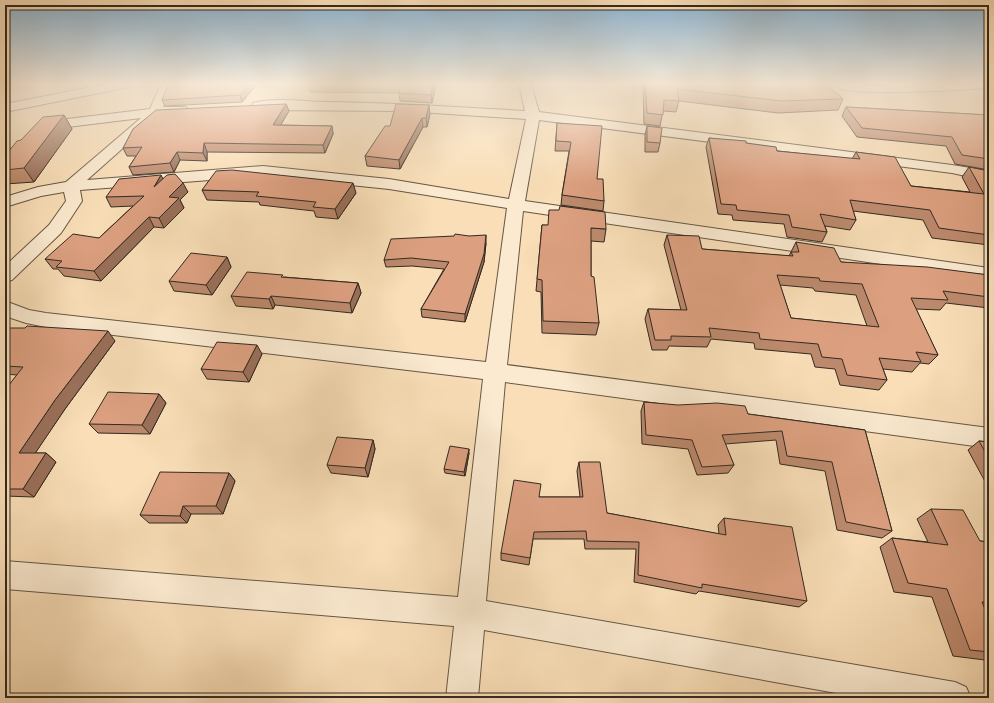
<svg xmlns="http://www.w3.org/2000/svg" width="994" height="703" font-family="'IM FELL English',serif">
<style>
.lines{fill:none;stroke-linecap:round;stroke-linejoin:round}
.street-casing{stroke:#645746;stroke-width:2}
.street{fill:#fbead0;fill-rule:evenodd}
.wall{fill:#bd8a6e;stroke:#332a21;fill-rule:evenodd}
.shaded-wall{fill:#9a705a;stroke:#332a21}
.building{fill:#dca080;stroke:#332a21;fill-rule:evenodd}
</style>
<rect width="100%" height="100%" fill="#f9deb7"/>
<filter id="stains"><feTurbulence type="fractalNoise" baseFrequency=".005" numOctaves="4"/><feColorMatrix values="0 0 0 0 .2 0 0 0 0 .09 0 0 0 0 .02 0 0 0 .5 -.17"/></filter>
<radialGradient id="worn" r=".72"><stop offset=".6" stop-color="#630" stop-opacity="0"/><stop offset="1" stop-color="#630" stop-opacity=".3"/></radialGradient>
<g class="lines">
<defs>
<path id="street" d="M107 84H130L128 87 124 88 5 112V104Z
M161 84H173L163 107H186L188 110 186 113 159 116 87 180 263 166 389 179 509 199 526 119 403 111 258 110 253 109 252 106 253 103C277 97 305 102 330 102 395 103 460 107 525 111L519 84H531L539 112 952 165 989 171V181L952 173 539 120 525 201 989 268V280L523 211 507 365 989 428V448L505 382 486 601 955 682 966 687 971 698H864L484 630 478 698H446L454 626 5 589V561L458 597 483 379 46 327 26 323 5 316V301L29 310 46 313 486 362 507 208 389 189 263 176 80 190 82 201 61 233 12 280 5 282V266L49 225 66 201 64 192 41 196 5 207V197L38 187 66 182 141 118 51 129 29 152 5 160V151L19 146 42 122 150 109Z
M831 84 865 85 989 84V88C966 89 841 99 831 84Z"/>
</defs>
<use href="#street" class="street-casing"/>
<use href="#street" class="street"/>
</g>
<path class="wall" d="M171 84H257L242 102 165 106 162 100Z
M307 84H436L432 103 400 101 399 93 310 92Z
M643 84H826L843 99 838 110 778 113 679 101 676 112 663 111 660 126 644 124Z
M286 104 289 111 280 125 332 126 333 134 325 153 207 152V161L180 160 174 172 133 175 129 167 136 156H127L123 148Z
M846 107 989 115V170L955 164 946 146 857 137 842 116Z
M430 114 427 127H423L400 169 367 166 365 156 390 126Z
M64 115 72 129 34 182 5 184V156L21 140Z
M557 123 597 179 604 201 603 211 561 205 562 195 569 151H555Z
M647 126 660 143 658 152H645V135Z
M709 138 746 143 777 151 852 159 856 152 911 186 970 192 962 177 969 167 989 171V245L932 238 923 220 853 211 856 220 850 230 825 226 827 232 822 242 787 237 784 224 733 220 732 215 718 214 706 147Z
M163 179 188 192 180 200 184 208 164 228 154 227 101 281 64 276 58 269H53L45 259 99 238 133 206 111 207 106 197Z
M202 190 356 193 338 219 316 217 314 211 260 205 259 202 207 200Z
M542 225 606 229 604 242 591 241V276L599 323 596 335 542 333 541 292 536 291Z
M667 235 702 249 789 256 796 242 841 262 989 275V308L946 303 940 310 916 309 938 355 929 364 920 363 912 372 883 369 887 380 879 390 840 385 835 369 815 367 811 354 755 349 754 343 711 339 707 347 669 346 667 350H652L645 319 648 309 681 310 664 245ZM780 285 813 288 815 291 856 295 867 326 791 318Z
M486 243 484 262 465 322 422 317 421 309 444 269 412 266 386 267 384 260Z
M227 257 231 267 212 295 174 291 169 281Z
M284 277 358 283 361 293 352 313 275 305 273 309 236 306 231 296Z
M5 328 115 341 65 409 35 453H46L56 462 34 497 5 496V390L17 375 5 374Z
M262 354 249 382 207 379 201 369Z
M159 394 166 403 150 434 98 433 89 424Z
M644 402 748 414 865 430 892 531 882 538 837 530 825 471 780 464 776 440 725 444 734 465 728 473 697 475 688 449 642 444 641 411Z
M373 440 375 449 368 477 331 473 327 465Z
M979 441 989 442V488L988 487 968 450Z
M469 453 465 476 445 473 444 469Z
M579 462 607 513 719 534 718 525 724 518 807 601 799 607 699 591 696 594 634 582 636 549H585L584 539H533L529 565 501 560V553L539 497H580L577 471Z
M229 473 235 481 223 514H191L187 523H149L140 515Z
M931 509 980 541 989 542V611H986L989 618V659L985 660 953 656 932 597 894 592 880 547 892 538 928 542 917 519Z"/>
<path class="shaded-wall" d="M250 84H257L242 102 240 95Z
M433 84H436L432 103 431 95Z
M286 104 289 111 276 133 273 125Z
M429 105 430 114 427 127 426 118Z
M64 115 72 129 34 182 24 168Z
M422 118 423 127 400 169 399 160Z
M332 126 333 134 325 153 323 145Z
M204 143 207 152V161L203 153Z
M177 152 180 160 174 172 170 163Z
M161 175 166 185 154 187Z
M183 183 188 192 180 200 184 208 164 228 159 218 169 197Z
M353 183 356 193 338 219 335 209Z
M149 217 154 227 101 281 94 271Z
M486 235V243L484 262 465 322V314Z
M227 257 231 267 212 295 206 285Z
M358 283 361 293 352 313 350 303Z
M271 296 275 305 273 309 269 299Z
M108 331 115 341 65 409 30 461 19 453 55 400Z
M257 345 262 354 249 382 243 372Z
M159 394 166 403 150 434 142 425Z
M373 440 375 449 368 477 365 468Z
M469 449V453L465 476 464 472Z
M46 453 56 462 34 497 23 489Z
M229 473 235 481 223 514 216 506Z
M183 506 191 514 187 523 180 516Z
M5 695 17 698H5Z"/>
<path class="building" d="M171 84H250L240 95 162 100 167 87Z
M327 84H433L431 95 399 93 401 85Z
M645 84H826L843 99 782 101 677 89 679 101 664 100 663 115 647 113Z
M286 104 273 125 332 126 323 145 204 143 203 153 177 152 170 163 129 167 142 147 123 148 133 129 156 110Z
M396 104 429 105 426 118H422L399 160 365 156 385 126H390Z
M846 107 989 115V159L962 155 952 137 862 128Z
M64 115 24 168 5 170V156L17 141 21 140 43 117Z
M557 123 602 126 597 179H603L604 201 562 195 571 142 556 141Z
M647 126 662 128 660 143 647 142Z
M709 138 746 141V143L776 147 777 151 860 159 856 152 895 157 911 186 984 194 969 167 989 171V235L939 228 930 210 850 200 856 220 820 214 827 232 792 227 789 215 737 210 736 205 721 204Z
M232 170 353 183 335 209 313 207 316 202 256 196 259 192 202 190 216 171Z
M175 174 183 183 169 197 179 198 159 218 149 217 94 271 56 267 62 261 45 259 73 234 99 238 144 196 106 197 119 179 161 175 154 187 167 175Z
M560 206 605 212 606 229 591 228V276L594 277 599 323 543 321 542 280 537 279 542 225H548L549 210H559Z
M455 234 469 236 486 235 484 254 465 314 421 309 449 262 411 258 384 260 391 239 454 236Z
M667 235 699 236 702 249 793 256 791 252H799L796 242 834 248 841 262 927 267 989 275V297L943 291 948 300 911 298 938 355 916 352 921 362 879 358 887 380 847 375 842 359 822 357 818 344 760 339 759 333 709 328 711 337 671 336V340H655L648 309 687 310ZM777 275 819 278 820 281 862 284 879 327 791 318Z
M191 253 227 257 206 285 169 281Z
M247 272 283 275 281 277 358 283 350 303 271 296 269 299 231 296Z
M27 326 108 331 55 400 19 453H46L23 489H5V439L7 432H5V390L23 367 5 366V328H25Z
M217 342 257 345 243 372 201 369Z
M108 392 159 394 142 425 89 424Z
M644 402 678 405 717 403 745 406 748 414 865 430 892 531 846 522 832 462 787 456 782 431 722 435 734 465 702 467 692 440 646 435Z
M337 437 373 440 365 468 327 465Z
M979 441 989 442V459Z
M450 446 469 449 464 472 444 469Z
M579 462H600L607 513 726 535 724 518 792 527 807 601 702 584V588L638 575 639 542 587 541 586 531 534 532 530 558 501 553 514 480 541 484 539 497H583Z
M160 472 229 473 216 506H183L180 516 140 515Z
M931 509 963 510 980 541 989 542V602H982L989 618V652L970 650 947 589 908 583 892 538 948 545Z"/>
<linearGradient id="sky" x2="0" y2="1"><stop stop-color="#8cb6d5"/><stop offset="0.46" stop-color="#fcf0df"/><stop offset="1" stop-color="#fcf0df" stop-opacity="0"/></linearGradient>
<rect width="994" height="182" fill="url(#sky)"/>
<rect width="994" height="703" fill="none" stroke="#f9deb7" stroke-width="20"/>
<rect x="6" y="6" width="982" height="691" fill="none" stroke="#332a21" stroke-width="2"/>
<rect x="10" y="10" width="974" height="683" fill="none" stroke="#332a21"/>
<rect width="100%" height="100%" filter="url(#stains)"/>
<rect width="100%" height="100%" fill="url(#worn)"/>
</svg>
